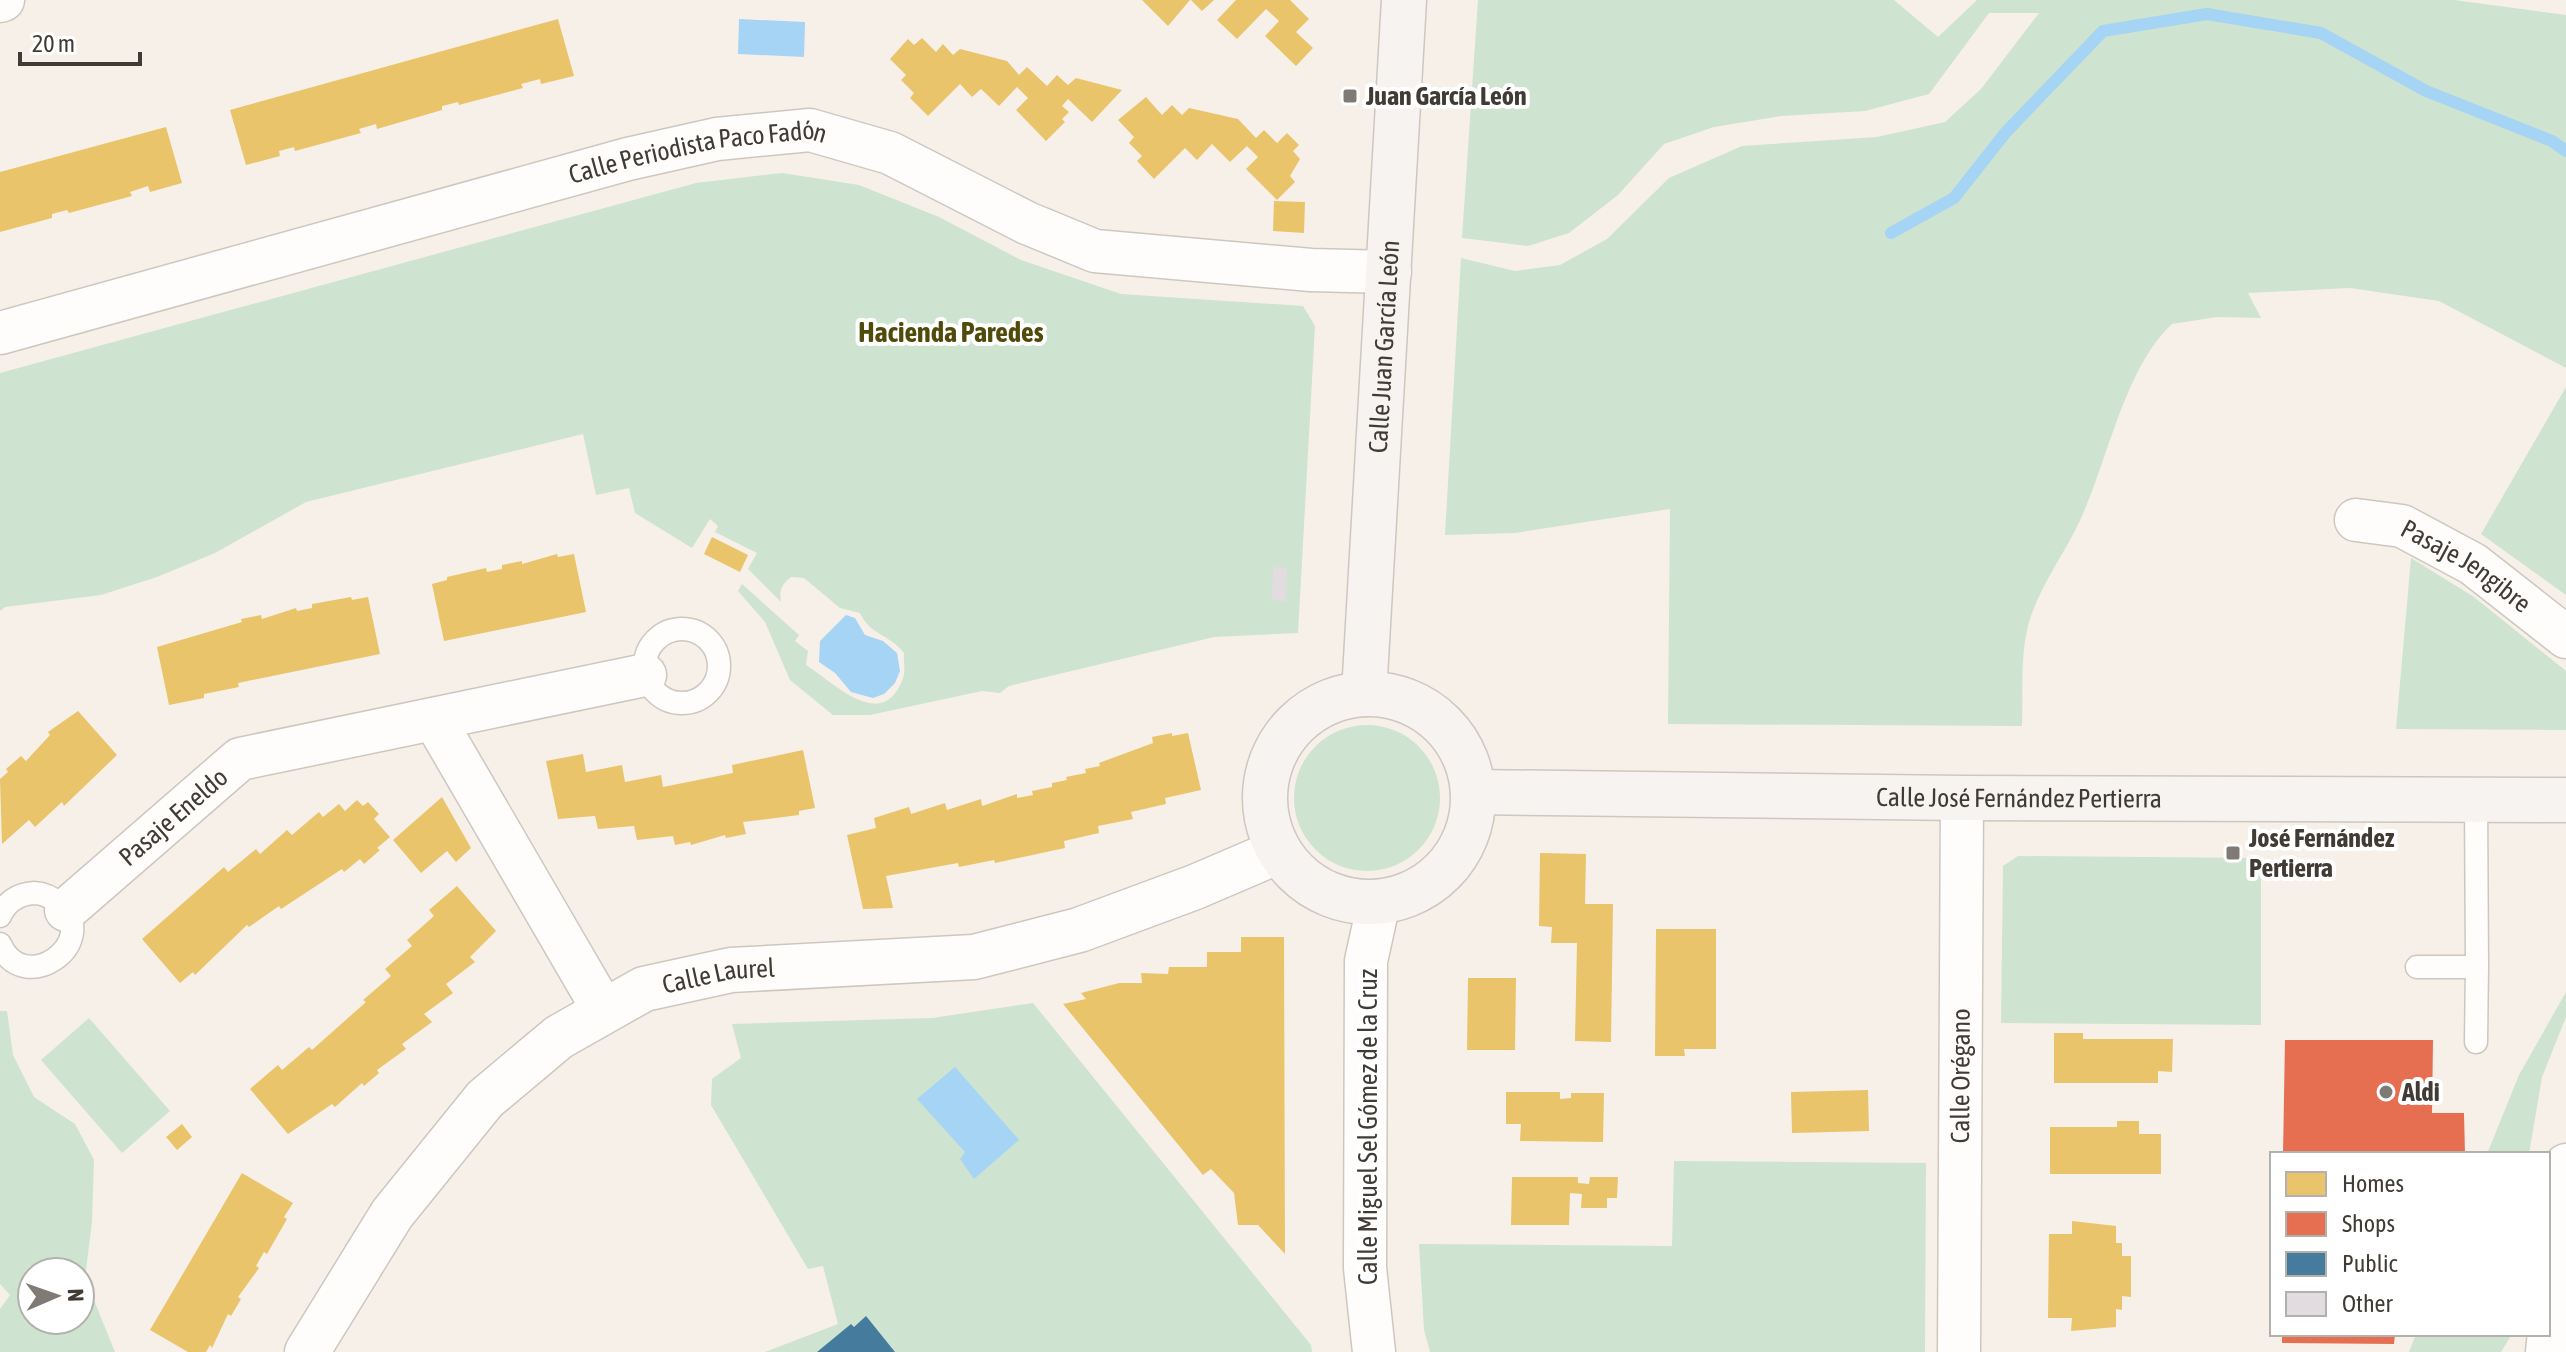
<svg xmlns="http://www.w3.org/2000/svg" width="2566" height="1352" font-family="'Asap Condensed',sans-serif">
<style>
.green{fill:#cee3d0;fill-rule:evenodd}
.water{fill:#a5d4f5}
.homes{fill:#e9c46a}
.shops{fill:#e76f51}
.public{fill:#457b9d}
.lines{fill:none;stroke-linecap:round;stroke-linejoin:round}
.stream{stroke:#a5d4f5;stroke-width:12}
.building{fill:#e2dce0}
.service-casing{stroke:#cdc7c0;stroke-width:25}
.minor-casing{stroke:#cdc7c0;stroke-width:45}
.tertiary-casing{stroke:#cdc7c0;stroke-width:47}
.secondary-casing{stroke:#cdc7c0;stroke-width:47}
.service{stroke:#fefdfc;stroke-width:22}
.minor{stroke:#fefdfc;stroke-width:42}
.tertiary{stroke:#fefdfc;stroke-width:44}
.secondary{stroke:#f6f3f1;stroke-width:44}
.poi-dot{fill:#807a74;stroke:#fff;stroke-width:3}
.labels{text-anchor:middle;stroke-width:8;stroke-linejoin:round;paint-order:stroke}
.poi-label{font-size:26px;font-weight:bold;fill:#403b35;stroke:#fff;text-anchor:start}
.street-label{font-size:26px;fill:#403b35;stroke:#fff}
.neighbourhood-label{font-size:28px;font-weight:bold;fill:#504b0a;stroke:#fff}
</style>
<rect width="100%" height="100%" fill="#f7f0e8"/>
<path class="green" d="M1478 0H1894L1938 37 1977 0H2454L2566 15V368L2439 301 2350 288 2248 293 2261 318 2217 317 2172 324C2125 367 2108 460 2081 518 2065 554 2041 583 2029 622 2020 654 2023 692 2022 726L1668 724 1670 509 1515 533 1445 535 1461 258 1515 271 1560 265 1607 239 1669 178 1742 146 1877 137 1945 122 1981 89 2039 13H1989L1929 94 1865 111 1781 116 1714 127 1664 144 1618 195 1569 233 1528 246 1462 238Z
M782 173 859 185 939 217 1021 260 1121 294 1303 306 1315 326 1298 633 1214 637 1009 686 1000 693 982 691 870 715H833L790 680 765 622 738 591 742 584 799 635 795 641 808 651 806 665C832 681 883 735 903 678 906 669 903 661 904 653 888 633 871 636 860 613L840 608 804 578 791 577C781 585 779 590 781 602L748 569 757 553 715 532 718 526 710 519 692 548 635 513 629 488 596 495 583 434 306 502 215 553 157 577 101 595 5 607 0 611V373L696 183Z
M2566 387V595L2481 534Z
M2411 558 2474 597 2566 671V730L2396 729Z
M1294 798a73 73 0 1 1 146 0a73 73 0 1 1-146 0Z
M2018 856 2261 858V1025L2001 1023 2003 866Z
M2566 992V1017L2542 1077 2529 1154H2487L2519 1075Z
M1033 1003 1311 1345 1312 1352H765L838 1324 823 1266 808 1269 711 1105 712 1079 741 1058 732 1024 932 1018Z
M0 1011H7L13 1055 34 1097 75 1124 94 1160 92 1222 85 1278 115 1352H0V1309L10 1295 0 1284ZM32 1272H80V1320H32Z
M89 1018 170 1111 122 1153 41 1060Z
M1674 1161 1926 1163 1925 1352H1430L1424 1330 1419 1244 1672 1246Z
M2416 1334H2512L2501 1352H2409Z"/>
<path class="water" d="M739 19 805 22 804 57 738 54Z
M846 615 855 618 865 635 883 641 897 653 900 671 895 683 884 694 873 698 851 692 835 673 819 662 820 641Z
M955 1067 1019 1140 974 1179 960 1159 965 1152 917 1099Z"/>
<path class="homes" d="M1142 0H1190L1168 26Z
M1191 0H1214L1202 11Z
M1236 0H1290L1309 19 1296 32 1313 48 1296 66 1265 36 1279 21 1266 9 1237 39 1217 20Z
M558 19 574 76 541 84 540 79 521 84 523 88 459 105 458 102 442 106V110L377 129 376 124 359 129 361 133 295 151 294 147 279 151 280 156 246 165 230 110Z
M922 38 936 52 943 44 953 55 960 49 1007 61 1019 75 1027 67 1047 86 1057 75 1068 85 1076 78 1122 90 1092 122 1068 99 1062 106 1069 112 1062 119 1065 122 1046 141 1016 110 1028 98 1017 87 999 106 981 89 972 97 960 84 928 116 910 98 914 93 901 80 906 75 890 59 908 39 914 45Z
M1146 97 1162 115 1172 105 1182 115 1189 108 1238 119 1256 138 1264 130 1277 143 1287 133 1299 145 1293 151 1300 159 1290 176 1295 182 1277 200 1246 169 1258 157 1247 146 1230 162 1212 144 1197 160 1185 148 1154 179 1137 161 1142 156 1129 143 1134 137 1118 120Z
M166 127 182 183 150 192 148 186 130 192 132 196 69 213 67 210 52 214V218L0 232V172Z
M1274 201 1305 202 1304 233 1273 231Z
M712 537 748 555 740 572 704 554Z
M557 554 558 557 574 554 586 612 444 641 432 584 447 580V577L486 568 487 572 502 569V565L522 561V564Z
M351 597 352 600 368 597 380 654 238 683 239 687 204 694V698L169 705 157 647 242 622 241 619 261 615 262 619 296 608 297 611 312 608V604Z
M78 711 117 755 64 806 62 802 35 827 29 820 2 844 0 779 8 772 6 769 21 756 26 761 50 735 48 732Z
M1172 733V736L1188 733 1201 790 1165 798 1166 804 1131 812 1133 819 1098 826 1099 833 1064 841 1065 848 995 863 994 860 959 867 958 863 886 876 893 908 863 909 847 835 876 828 874 818 909 807 911 814 945 803 947 810 981 799 982 806 1017 794V798L1033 795 1032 791 1052 787V783L1067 780 1066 777 1086 773 1085 769 1100 766 1099 763 1153 743 1152 737Z
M803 750 815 808 799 811V815L743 822 746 834 726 838 725 835 691 845 690 842 675 845 673 836 637 840 634 826 598 829 595 816 558 819 546 761 583 754 586 772 622 765 625 782 661 775 663 787 733 773 732 765Z
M442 797 471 848 456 862 447 851 421 873 393 840Z
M357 800 363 806 368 802 379 814 374 819 390 837 377 848 380 850 364 864 360 859 344 872 342 869 281 909 279 906 249 927 247 925 195 975 193 972 180 983 142 939 224 867 228 872 256 849 260 854 287 830 292 835 319 812 323 817 339 804 345 811Z
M1540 853 1586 854 1585 904H1613L1611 1042 1575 1041 1577 943H1551L1552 927 1539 926Z
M457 886 496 931 470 957 475 962 446 984 453 993 424 1014 432 1022 402 1044 406 1049 377 1070 379 1073 364 1086 362 1083 335 1107 332 1104 288 1134 250 1089 278 1065 282 1070 309 1047 312 1050 366 1002 363 1000 391 976 385 969 412 946 407 940 434 916 429 910Z
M1656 929H1716V1049H1684L1685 1056H1655Z
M1241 937H1284L1285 1254 1258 1225H1238L1234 1193 1211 1169 1203 1175 1063 1004 1086 999 1081 993 1119 983H1142L1141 973 1168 974 1169 967H1207V952H1241Z
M1468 978H1516L1515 1050H1467Z
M2054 1033H2083V1039H2173L2172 1072 2158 1071V1083H2054Z
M1868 1090 1869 1131 1792 1133 1791 1092Z
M1506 1092H1560V1099L1571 1098V1093H1604L1603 1142 1520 1141 1521 1124H1506Z
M2117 1121H2139V1134H2161V1174H2050V1127H2117Z
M182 1124 192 1137 177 1150 166 1137Z
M242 1173 293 1203 284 1217 287 1219 267 1254 264 1252 256 1266 259 1268 238 1297 241 1299 231 1316 228 1314 212 1348 210 1345 206 1352H188L150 1330Z
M1512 1177H1578V1183L1589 1184 1590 1177H1618L1617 1198H1607V1208H1581L1582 1194 1570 1193 1569 1225H1511Z
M2072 1221 2116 1226V1243H2122V1256H2131V1297L2122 1296V1310L2116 1309V1327L2071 1331 2072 1318H2048L2049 1234H2072Z"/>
<path class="shops" d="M2285 1040H2433L2432 1113H2464L2465 1154H2283Z
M2282 1334H2395L2394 1344 2282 1343Z"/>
<path class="public" d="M866 1316 895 1352H817L851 1324 854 1327Z"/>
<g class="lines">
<path class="stream" d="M1891 233 1954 198 2006 132 2103 31 2207 14 2321 33 2426 91 2552 141 2566 151"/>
</g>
<path class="building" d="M1273 567 1287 568 1286 602 1272 600Z"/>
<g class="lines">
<defs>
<path id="service" d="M645 666a37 37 0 1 1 74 0a37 37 0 1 1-74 0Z
M0 916C6 902 18 894 34 893 45 893 53 898 61 905 101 944 23 998 0 944
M2417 967H2477L2476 799
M2476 1042 2477 967"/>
<g id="minor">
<path d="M0 1 3 0"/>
<path id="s1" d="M0 333 628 159 717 139 810 130 890 153 1027 223 1095 251 1311 270 1390 272"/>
<path id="s2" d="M2356 520 2402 526 2473 564 2566 637"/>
<path d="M434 719 604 1011"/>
<path id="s3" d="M66 910 240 759 645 675"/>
<path d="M1374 1352 1365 1268 1366 961 1379 902"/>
<path id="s4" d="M1959 1352 1962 798"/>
<path d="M2547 1352 2566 1165"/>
</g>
<g id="tertiary">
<path id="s5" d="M307 1352 392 1214 485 1099 559 1037 644 989 731 970 974 957 1079 930 1195 887 1279 851"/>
</g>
<g id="secondary">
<path id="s6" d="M1364 694 1404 0"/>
<circle cx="1369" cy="798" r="104"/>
<path id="s7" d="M1473 792 1962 798 2566 800"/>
</g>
</defs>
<use href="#service" class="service-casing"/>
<use href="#minor" class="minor-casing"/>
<use href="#tertiary" class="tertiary-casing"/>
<use href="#secondary" class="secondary-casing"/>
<use href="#service" class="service"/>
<use href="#minor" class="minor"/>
<use href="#tertiary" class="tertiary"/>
<use href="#secondary" class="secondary"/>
</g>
<g class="poi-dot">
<rect x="1342" y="88" width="16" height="16" rx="4"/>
<rect x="2225" y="845" width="16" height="16" rx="4"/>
<circle cx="2386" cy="1092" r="8"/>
</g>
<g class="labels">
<g class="poi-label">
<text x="1366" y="105">Juan García León</text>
<text x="2249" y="847">José Fernández<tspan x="2249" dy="30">Pertierra</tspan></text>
<text x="2402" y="1101">Aldi</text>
</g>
<g class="street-label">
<text dy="9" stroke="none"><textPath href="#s1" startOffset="722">Calle Periodista Paco Fadón</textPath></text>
<text dy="9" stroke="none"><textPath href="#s6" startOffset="348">Calle Juan García León</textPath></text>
<text dy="9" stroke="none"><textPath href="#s2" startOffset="122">Pasaje Jengibre</textPath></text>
<text dy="9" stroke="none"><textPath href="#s7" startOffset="546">Calle José Fernández Pertierra</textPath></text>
<text dy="9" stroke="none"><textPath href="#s3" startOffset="142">Pasaje Eneldo</textPath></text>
<text dy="9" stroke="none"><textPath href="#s5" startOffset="580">Calle Laurel</textPath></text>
<text dy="9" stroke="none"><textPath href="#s4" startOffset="276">Calle Orégano</textPath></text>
<text transform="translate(1368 1127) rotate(-90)" y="9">Calle Miguel Sel Gómez de la Cruz</text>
</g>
<g class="neighbourhood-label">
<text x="951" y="342">Hacienda Paredes</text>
</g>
</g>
<rect x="2270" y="1152" width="280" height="184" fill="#ffffff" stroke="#b3b1ae" stroke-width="2"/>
<rect x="2286" y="1172" width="40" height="24" fill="#e9c46a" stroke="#b3b1ae" stroke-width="2"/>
<text x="2342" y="1192" font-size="24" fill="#403b35">Homes</text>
<rect x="2286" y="1212" width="40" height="24" fill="#e76f51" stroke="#b3b1ae" stroke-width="2"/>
<text x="2342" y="1232" font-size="24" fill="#403b35">Shops</text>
<rect x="2286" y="1252" width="40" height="24" fill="#457b9d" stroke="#b3b1ae" stroke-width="2"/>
<text x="2342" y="1272" font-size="24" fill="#403b35">Public</text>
<rect x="2286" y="1292" width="40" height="24" fill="#e2dce0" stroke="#b3b1ae" stroke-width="2"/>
<text x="2342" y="1312" font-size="24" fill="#403b35">Other</text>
<g transform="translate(56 1296) rotate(88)"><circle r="38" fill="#ffffff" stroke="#b3b1ae" stroke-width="2"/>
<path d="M0-6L14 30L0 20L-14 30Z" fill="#807a74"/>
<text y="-12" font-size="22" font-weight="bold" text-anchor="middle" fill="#403b35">N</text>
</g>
<path d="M20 52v12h120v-12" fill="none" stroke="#403b35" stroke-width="4"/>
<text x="32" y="52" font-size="24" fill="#403b35" stroke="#ffffff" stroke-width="6" paint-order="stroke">20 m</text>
</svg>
